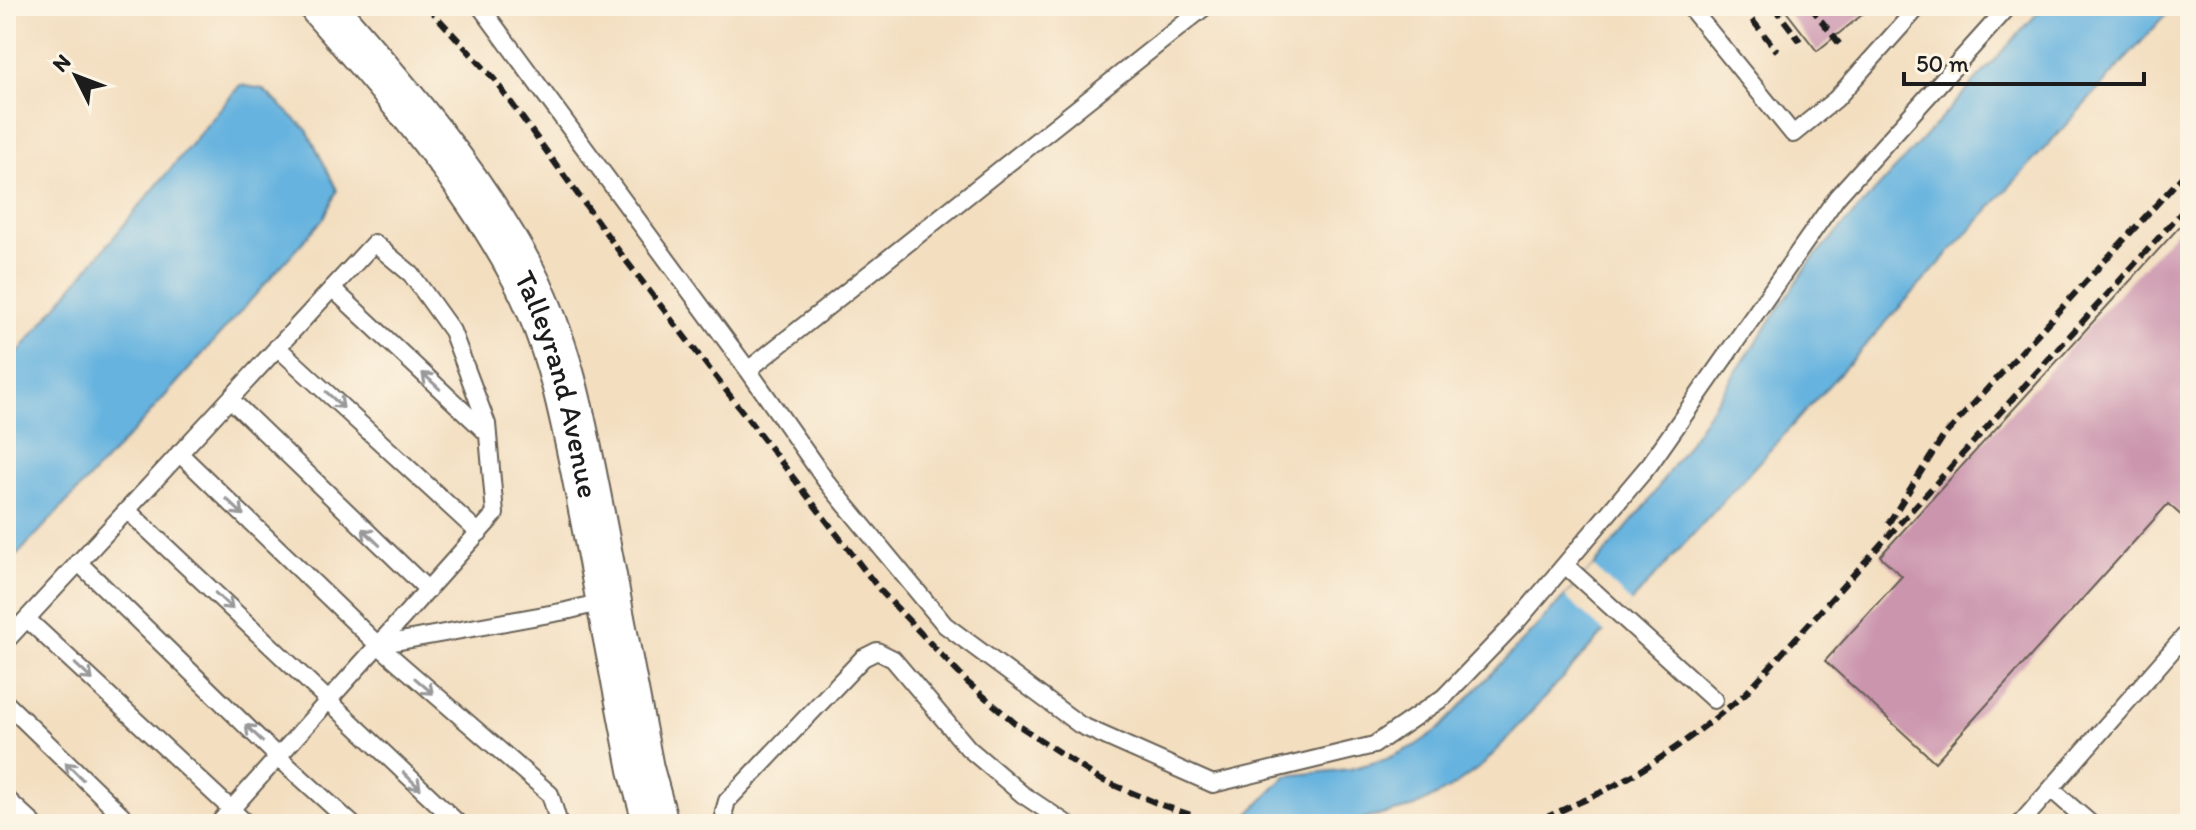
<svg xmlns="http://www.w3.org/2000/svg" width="2196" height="830" font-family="Itim,sans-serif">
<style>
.water{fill:#66b3df;stroke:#41687e;stroke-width:2}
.pier{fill:#f3dec0}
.building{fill:#cb95ae}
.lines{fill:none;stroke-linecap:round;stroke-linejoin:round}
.lane-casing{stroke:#676055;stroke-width:20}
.secondary-casing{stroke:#676055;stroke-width:48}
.lane{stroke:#fff;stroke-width:16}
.secondary{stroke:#fff;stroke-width:44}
.rail{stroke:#1c1c1c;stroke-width:6;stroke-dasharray:12 6;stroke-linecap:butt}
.oneway{stroke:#999}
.labels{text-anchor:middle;stroke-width:6;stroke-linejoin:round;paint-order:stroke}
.street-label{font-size:30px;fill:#1c1c1c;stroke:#fcf5e5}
</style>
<rect width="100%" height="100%" fill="#fcf5e5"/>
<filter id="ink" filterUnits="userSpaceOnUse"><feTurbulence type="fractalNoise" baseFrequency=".0125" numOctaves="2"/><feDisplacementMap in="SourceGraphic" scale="16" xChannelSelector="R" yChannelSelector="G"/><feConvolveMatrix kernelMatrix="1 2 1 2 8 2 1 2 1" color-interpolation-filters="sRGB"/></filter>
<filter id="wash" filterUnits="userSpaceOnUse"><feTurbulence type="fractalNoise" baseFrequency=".006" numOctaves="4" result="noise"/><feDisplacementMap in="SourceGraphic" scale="32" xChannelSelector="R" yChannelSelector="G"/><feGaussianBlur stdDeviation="1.8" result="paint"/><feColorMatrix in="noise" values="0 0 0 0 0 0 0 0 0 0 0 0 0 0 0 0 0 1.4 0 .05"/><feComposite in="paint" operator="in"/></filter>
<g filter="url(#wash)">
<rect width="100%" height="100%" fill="#f3dec0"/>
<path class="water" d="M2044 6H2174L1484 764 1451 788 1415 807 1352 822 1267 824 1248 815 1286 776 1350 769 1387 759 1416 745 1439 729 1593 567 1647 504 1810 262Z
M240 85 263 89 307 130 337 190 324 218 142 422 6 567V367Z"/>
<path class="pier" d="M1593 567 1632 603 1605 633 1565 597Z"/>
<g id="blocks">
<path class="building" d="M1782 6H1873L1817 51Z
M2190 215V523L2168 504 1935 762 1825 661 1902 576 1880 556Z"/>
</g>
</g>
<g filter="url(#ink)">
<use href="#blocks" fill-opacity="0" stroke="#676055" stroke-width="2"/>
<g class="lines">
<defs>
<path id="lane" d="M480 6 748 370 1206 6
M1689 6 1793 134 1836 99 1919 6
M332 288 488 434
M277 347 479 533
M748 370 826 481 945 625 1080 725 1213 784 1374 745 1444 697 1519 619 1650 464 1837 197 2009 6
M230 399 428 590
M179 453 378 645 550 794 559 824
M127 510 459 824
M78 562 278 757 352 824
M1565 565 1714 700
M27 619 247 824
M6 641 374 243 411 274 452 331 487 424 495 514 378 645
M6 703 131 824
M2051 789 2091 824
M6 798 34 824
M218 824 378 645 566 611 607 601
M727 824 724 812 727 801 863 658 877 651 893 659 968 748 1022 794 1067 824
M2020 824 2190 630"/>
<g id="secondary">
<path id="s1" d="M322 6C395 89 473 178 524 276 562 349 576 434 592 514 608 599 625 684 641 769L656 824"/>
</g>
</defs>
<use href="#lane" class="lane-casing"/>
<use href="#secondary" class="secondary-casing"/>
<use href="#lane" class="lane"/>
<use href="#secondary" class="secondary"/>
<path class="rail" d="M427 6 494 79 624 258 879 589 967 682 1015 723 1099 779 1164 806 1218 824
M1741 6 1777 51
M1773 6 1800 41
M1810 6 1841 46
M1888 524 1943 437 2190 168
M1526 824C1542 820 1558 812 1573 805 1638 778 1692 738 1746 693L2190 203"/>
</g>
<defs><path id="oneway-shaft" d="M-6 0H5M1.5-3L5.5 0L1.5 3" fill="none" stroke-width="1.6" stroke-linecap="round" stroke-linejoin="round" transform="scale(2)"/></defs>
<g class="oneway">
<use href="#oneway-shaft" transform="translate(431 381) rotate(-137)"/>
<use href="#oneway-shaft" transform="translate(335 400) rotate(43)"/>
<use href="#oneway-shaft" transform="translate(235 507) rotate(44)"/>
<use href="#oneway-shaft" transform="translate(371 537) rotate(-136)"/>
<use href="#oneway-shaft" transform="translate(224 601) rotate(43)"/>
<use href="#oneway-shaft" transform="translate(84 672) rotate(43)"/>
<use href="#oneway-shaft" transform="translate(424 686) rotate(41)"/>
<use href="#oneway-shaft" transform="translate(254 733) rotate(-136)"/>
<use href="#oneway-shaft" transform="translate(74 771) rotate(-135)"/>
<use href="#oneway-shaft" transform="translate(412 781) rotate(44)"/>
</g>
</g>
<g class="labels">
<g class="street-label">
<text dy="10" stroke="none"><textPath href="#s1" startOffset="452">Talleyrand Avenue</textPath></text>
</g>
</g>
<rect width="2196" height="830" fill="none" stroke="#fcf5e5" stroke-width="32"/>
<g transform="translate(76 76) rotate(312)" stroke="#fcf5e5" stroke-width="6" paint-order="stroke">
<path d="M0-6L14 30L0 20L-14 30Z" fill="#1c1c1c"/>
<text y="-12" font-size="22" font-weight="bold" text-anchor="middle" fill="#1c1c1c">N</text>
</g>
<path d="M1904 72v12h240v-12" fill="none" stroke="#1c1c1c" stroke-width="4"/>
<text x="1916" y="72" font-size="24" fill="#1c1c1c" stroke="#fcf5e5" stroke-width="6" paint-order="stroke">50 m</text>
</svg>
